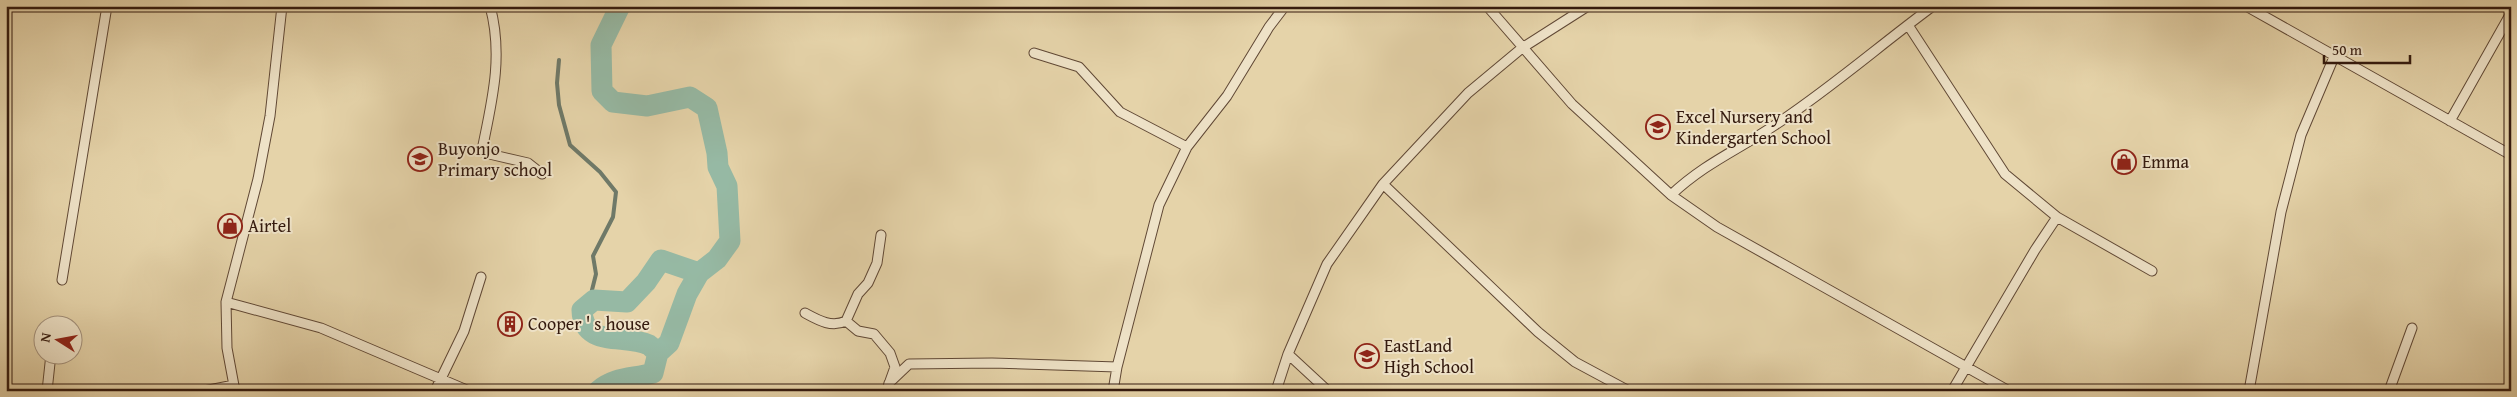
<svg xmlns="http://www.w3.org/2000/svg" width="2517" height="397" font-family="'Gentium Book Plus',serif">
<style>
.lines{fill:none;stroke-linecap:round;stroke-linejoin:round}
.stream{stroke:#6f7968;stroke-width:4}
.river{stroke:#96b9a4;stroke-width:21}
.street-casing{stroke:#604835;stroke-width:11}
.street{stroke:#eee2c7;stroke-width:9}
.labels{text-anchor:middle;stroke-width:4;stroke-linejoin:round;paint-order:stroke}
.poi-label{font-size:18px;fill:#341a0e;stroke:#eee2c7;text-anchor:start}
</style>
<rect width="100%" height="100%" fill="#e5d3a9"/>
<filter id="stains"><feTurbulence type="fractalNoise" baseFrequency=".004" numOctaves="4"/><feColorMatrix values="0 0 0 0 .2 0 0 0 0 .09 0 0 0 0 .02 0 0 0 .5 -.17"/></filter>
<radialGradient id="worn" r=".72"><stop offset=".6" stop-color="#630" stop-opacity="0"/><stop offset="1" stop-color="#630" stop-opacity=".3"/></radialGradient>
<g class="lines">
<path class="stream" d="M559 60 557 83 559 105 570 145 600 172 616 192 613 217 593 256 596 274 592 290 594 300"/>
<path class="river" d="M658 353 669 343 687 294 699 273
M598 391C615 376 634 379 653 373L658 353C655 351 652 347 649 345 625 333 583 349 582 310L594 300 627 302 646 282 661 260 699 273 717 259 730 241 727 186 718 167 717 153 707 108 690 97 647 106 613 102 602 91 601 45 620 6"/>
<defs>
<path id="street" d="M490 6C503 54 493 97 483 145L485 153 528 163 542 174
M1487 6 1572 104 1671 195 1717 227 2009 391
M2246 6 2511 155
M1908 25 2005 174 2057 217 2152 271
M1034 53 1079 67 1120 112 1187 147
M2450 121 2511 13
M1383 184 1538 332 1575 362 1629 391
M1671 195C1705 163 1738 150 1775 125 1830 89 1880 45 1933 6
M62 280 107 6
M226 302 321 328 469 391
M805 313C818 320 831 328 846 321L858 331 874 334 890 353 895 367 890 381
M846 321 858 294 868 283 877 263 881 235
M1288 354 1328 391
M47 391 51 354
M204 391 234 385
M235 391 227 348 226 302 258 179 270 116 282 6
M435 391 464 331 481 277
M887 391 889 383 909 364 992 363 1117 367
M1113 391 1117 367 1159 205 1187 147 1227 96 1269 27 1285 6
M1276 391 1288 354 1327 264 1383 184 1468 93 1522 48 1588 6
M1952 391 2035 250 2057 217
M2249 391 2281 212 2301 135 2334 57
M2389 391 2412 328"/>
</defs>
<use href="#street" class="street-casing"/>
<use href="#street" class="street"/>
</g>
<defs>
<symbol id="school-ring" viewBox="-11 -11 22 22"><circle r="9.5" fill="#eee2c7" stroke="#8f2418" stroke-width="1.5"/><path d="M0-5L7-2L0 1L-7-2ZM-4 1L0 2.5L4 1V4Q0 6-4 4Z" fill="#8f2418"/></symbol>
<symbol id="shop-ring" viewBox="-11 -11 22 22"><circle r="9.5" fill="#eee2c7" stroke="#8f2418" stroke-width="1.5"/><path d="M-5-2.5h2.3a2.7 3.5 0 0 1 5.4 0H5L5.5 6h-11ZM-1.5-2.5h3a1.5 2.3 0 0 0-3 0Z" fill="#8f2418"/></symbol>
<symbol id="building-ring" viewBox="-11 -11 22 22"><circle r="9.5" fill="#eee2c7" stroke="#8f2418" stroke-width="1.5"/><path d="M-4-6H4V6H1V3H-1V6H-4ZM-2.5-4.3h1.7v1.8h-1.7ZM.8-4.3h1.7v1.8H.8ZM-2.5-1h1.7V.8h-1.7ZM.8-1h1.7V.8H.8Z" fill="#8f2418"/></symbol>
</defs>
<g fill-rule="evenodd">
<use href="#school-ring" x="1644" y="113" width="28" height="28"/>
<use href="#school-ring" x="406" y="145" width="28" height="28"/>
<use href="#shop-ring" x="2110" y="148" width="28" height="28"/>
<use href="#shop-ring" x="216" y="212" width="28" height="28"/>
<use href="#building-ring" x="496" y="310" width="28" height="28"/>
<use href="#school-ring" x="1353" y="342" width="28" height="28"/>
</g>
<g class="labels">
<g class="poi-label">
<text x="1676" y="123">Excel Nursery and<tspan x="1676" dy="21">Kindergarten School</tspan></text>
<text x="438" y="155">Buyonjo<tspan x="438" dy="21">Primary school</tspan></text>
<text x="2142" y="168">Emma</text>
<text x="248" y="232">Airtel</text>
<text x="528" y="330">Cooper ' s house</text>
<text x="1384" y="352">EastLand<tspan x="1384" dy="21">High School</tspan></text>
</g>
</g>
<rect width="2517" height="397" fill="none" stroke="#e5d3a9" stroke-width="25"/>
<rect x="8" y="8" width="2502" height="382" fill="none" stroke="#341a0e" stroke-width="2.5"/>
<rect x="12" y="12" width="2492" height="372" fill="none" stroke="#341a0e"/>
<g transform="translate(58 340) rotate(281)"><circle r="24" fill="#eee2c7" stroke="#a4927d"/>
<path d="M0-4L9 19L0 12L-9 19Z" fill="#8f2418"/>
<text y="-8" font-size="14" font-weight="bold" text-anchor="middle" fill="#341a0e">N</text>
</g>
<path d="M2324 55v8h86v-8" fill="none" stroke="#341a0e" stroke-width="2.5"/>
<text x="2332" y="55" font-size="15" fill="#341a0e" stroke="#eee2c7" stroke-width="4" paint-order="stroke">50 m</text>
<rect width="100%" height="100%" filter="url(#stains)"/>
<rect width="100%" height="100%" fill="url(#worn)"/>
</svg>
